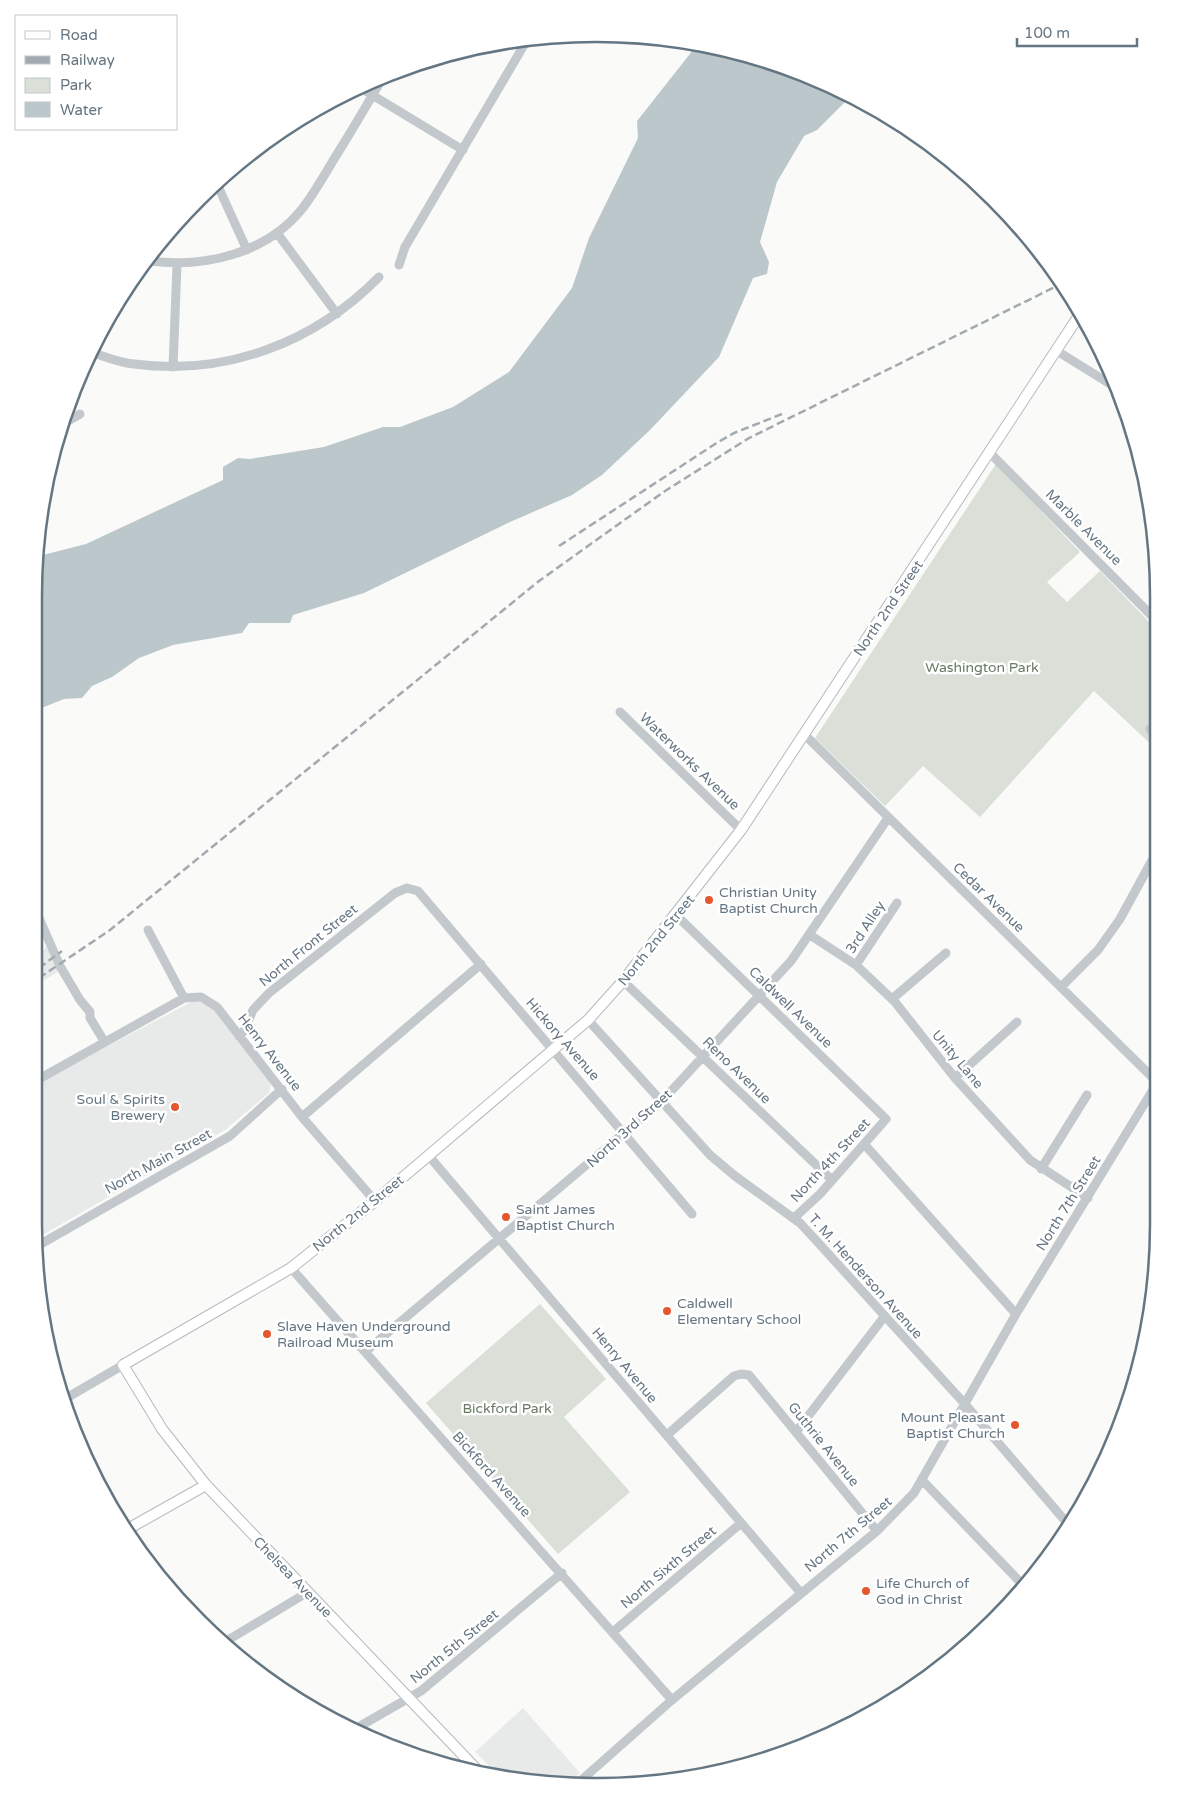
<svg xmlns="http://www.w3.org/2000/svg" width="1192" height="1820" font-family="'Varela Round',sans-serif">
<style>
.built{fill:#e8e9e9}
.green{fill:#dadfd7}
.water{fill:#bbc7cb}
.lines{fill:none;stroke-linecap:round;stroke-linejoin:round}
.major-casing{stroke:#b5babe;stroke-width:12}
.minor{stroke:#c3c8cc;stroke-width:9}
.major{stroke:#fff;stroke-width:10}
.rail{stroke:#a2aab0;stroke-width:2.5;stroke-dasharray:8 4;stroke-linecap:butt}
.poi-dot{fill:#e4572e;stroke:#fff;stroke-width:2}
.labels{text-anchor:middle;stroke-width:5;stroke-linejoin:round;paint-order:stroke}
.street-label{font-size:14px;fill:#657683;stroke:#fff}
.park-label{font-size:14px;fill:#687a64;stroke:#fff}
.poi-label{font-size:14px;fill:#657683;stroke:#fff;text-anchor:start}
.rim{fill:none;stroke:#657683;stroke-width:2.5}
</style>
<rect width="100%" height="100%" fill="#fafaf8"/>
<path class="built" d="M47 946 58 972 39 983V955Z
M191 1002H199L211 1007 265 1075 271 1084 269 1093 225 1130 39 1237V1088L44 1081 95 1053Z
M523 1708 580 1773 567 1784 500 1777 475 1752Z"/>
<path class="green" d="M996 464 1080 552 1047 582 1067 602 1100 571 1157 630 1156 749 1094 691 980 817 923 766 885 806 815 738Z
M540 1304 606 1379 564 1417 630 1492 558 1554 426 1403Z"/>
<path class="water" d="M697 45 777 64 850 97 817 130 804 136 777 182 760 242 769 262 767 274 753 278 719 357 650 430 602 475 572 495 510 522 364 593 293 615 290 623H249L242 633 173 645 139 658 112 677 92 686 82 698 64 699 39 709V556L86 544 223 480V467L238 458 250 459 324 447 383 427H400L453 407 509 372 572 288 589 238 638 138 637 121Z"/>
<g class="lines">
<defs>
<path id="major" d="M126 1530 206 1485
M481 1774 206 1485 162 1429 123 1365 291 1268 375 1201 588 1020 623 981 741 830 1080 314"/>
</defs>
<use href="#major" class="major-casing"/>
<path class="minor" d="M359 87 463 150
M217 184 247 250
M277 233 337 314
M150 261C204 268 266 254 302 209 316 191 327 170 339 151 354 127 368 103 382 79
M399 265 405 247 527 40
M1057 351 1115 387
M90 352C104 356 119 363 134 364 226 376 314 343 379 277
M173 367 177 265
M61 425 80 414
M990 453 1157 621
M620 712 741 830
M1150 729 1156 735
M804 734 1154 1079
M676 915 886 1119 820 1194 794 1218
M39 918 60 966 80 1000 90 1012V1018L104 1041
M148 930 184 998
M810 935 856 965 895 1002 955 1078 1030 1160 1088 1198
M856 965 897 903
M623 981 831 1179
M1061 987 1098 950 1120 919 1156 853
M892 999 946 953
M588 1020 710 1155 735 1176 800 1223 813 1237 964 1403 1067 1523
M239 1036 244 1031 253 1010 269 993 395 893 407 888 418 891 692 1214
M955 1078 1017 1022
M39 1079 184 998 201 997 217 1007 302 1117 375 1201
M302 1117 481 964
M865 1145 1016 1314
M428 1155 800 1592
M1041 1169 1087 1095
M39 1245 230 1136 282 1089
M291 1268 672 1700
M366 1351 662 1101 791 961 888 818
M63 1400 123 1365
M796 1432 884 1317
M667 1435 734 1376 741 1374 749 1375 877 1531
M922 1480 1024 1586
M613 1632 741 1523
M223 1643 308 1592
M355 1729 421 1691 562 1573
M577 1784 672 1700 877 1531 914 1493 1016 1314 1154 1088"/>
<use href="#major" class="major"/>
<path class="rail" d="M559 546 715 444 734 433 782 414
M39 968 62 951
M39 978 110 930 539 581 665 491 749 438 1061 284"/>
</g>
<g class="poi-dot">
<circle cx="709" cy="900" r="5"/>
<circle cx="175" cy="1107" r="5"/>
<circle cx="506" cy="1217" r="5"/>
<circle cx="667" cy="1311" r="5"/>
<circle cx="267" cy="1334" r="5"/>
<circle cx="1015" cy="1425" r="5"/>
<circle cx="866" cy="1591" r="5"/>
</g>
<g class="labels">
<g class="street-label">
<text transform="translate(1084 527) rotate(45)" y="5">Marble Avenue</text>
<text transform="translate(888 608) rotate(-56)" y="5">North 2nd Street</text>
<text transform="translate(690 761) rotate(44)" y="5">Waterworks Avenue</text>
<text transform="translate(989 897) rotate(44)" y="5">Cedar Avenue</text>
<text transform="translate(865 927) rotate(-57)" y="5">3rd Alley</text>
<text transform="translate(656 940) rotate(-51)" y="5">North 2nd Street</text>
<text transform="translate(308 945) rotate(-39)" y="5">North Front Street</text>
<text transform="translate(791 1007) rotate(44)" y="5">Caldwell Avenue</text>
<text transform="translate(563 1039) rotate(49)" y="5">Hickory Avenue</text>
<text transform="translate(270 1052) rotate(52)" y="5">Henry Avenue</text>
<text transform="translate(958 1059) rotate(50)" y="5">Unity Lane</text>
<text transform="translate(737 1070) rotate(44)" y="5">Reno Avenue</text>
<text transform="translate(629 1128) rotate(-42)" y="5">North 3rd Street</text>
<text transform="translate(830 1160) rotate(-47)" y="5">North 4th Street</text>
<text transform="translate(158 1161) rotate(-29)" y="5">North Main Street</text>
<text transform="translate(1068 1203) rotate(-58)" y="5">North 7th Street</text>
<text transform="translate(358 1213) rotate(-39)" y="5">North 2nd Street</text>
<text transform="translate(866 1276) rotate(48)" y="5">T. M. Henderson Avenue</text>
<text transform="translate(625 1365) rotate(50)" y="5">Henry Avenue</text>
<text transform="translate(824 1444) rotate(51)" y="5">Guthrie Avenue</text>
<text transform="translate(492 1474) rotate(48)" y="5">Bickford Avenue</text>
<text transform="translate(848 1534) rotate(-40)" y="5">North 7th Street</text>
<text transform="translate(668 1567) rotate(-40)" y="5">North Sixth Street</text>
<text transform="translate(293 1577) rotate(46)" y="5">Chelsea Avenue</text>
<text transform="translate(454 1646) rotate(-39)" y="5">North 5th Street</text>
</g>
<g class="park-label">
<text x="982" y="672">Washington Park</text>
<text x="507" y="1413">Bickford Park</text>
</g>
<g class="poi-label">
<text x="719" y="897">Christian Unity<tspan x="719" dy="16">Baptist Church</tspan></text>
<text x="165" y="1104" text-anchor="end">Soul &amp; Spirits<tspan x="165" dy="16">Brewery</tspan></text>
<text x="516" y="1214">Saint James<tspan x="516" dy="16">Baptist Church</tspan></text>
<text x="677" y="1308">Caldwell<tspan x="677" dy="16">Elementary School</tspan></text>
<text x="277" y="1331">Slave Haven Underground<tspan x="277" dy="16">Railroad Museum</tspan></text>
<text x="1005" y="1422" text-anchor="end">Mount Pleasant<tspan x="1005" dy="16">Baptist Church</tspan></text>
<text x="876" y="1588">Life Church of<tspan x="876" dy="16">God in Christ</tspan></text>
</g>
</g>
<path d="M0 0H1192V1820H0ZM596 42H596A554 554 0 0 1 1150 596V1224A554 554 0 0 1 596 1778H596A554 554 0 0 1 42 1224V596A554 554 0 0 1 596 42Z" fill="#fff" fill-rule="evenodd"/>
<path class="rim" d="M596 42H596A554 554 0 0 1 1150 596V1224A554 554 0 0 1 596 1778H596A554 554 0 0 1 42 1224V596A554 554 0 0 1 596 42Z"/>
<rect x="15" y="15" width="162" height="115" fill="#ffffff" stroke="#c1c8cd"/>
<rect x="25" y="31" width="25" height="8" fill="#ffffff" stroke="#c1c8cd"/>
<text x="60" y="40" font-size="15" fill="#657683">Road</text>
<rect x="25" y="56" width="25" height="8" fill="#a2aab0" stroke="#c1c8cd"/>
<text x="60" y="65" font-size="15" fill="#657683">Railway</text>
<rect x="25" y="78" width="25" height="15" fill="#dadfd7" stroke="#c1c8cd"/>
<text x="60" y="90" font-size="15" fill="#657683">Park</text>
<rect x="25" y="102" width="25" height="15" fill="#bbc7cb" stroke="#c1c8cd"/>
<text x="60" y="115" font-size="15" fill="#657683">Water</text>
<path d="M1017 38v8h120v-8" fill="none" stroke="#657683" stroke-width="2.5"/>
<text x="1024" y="38" font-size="15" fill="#657683" stroke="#ffffff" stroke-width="4" paint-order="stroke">100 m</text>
</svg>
